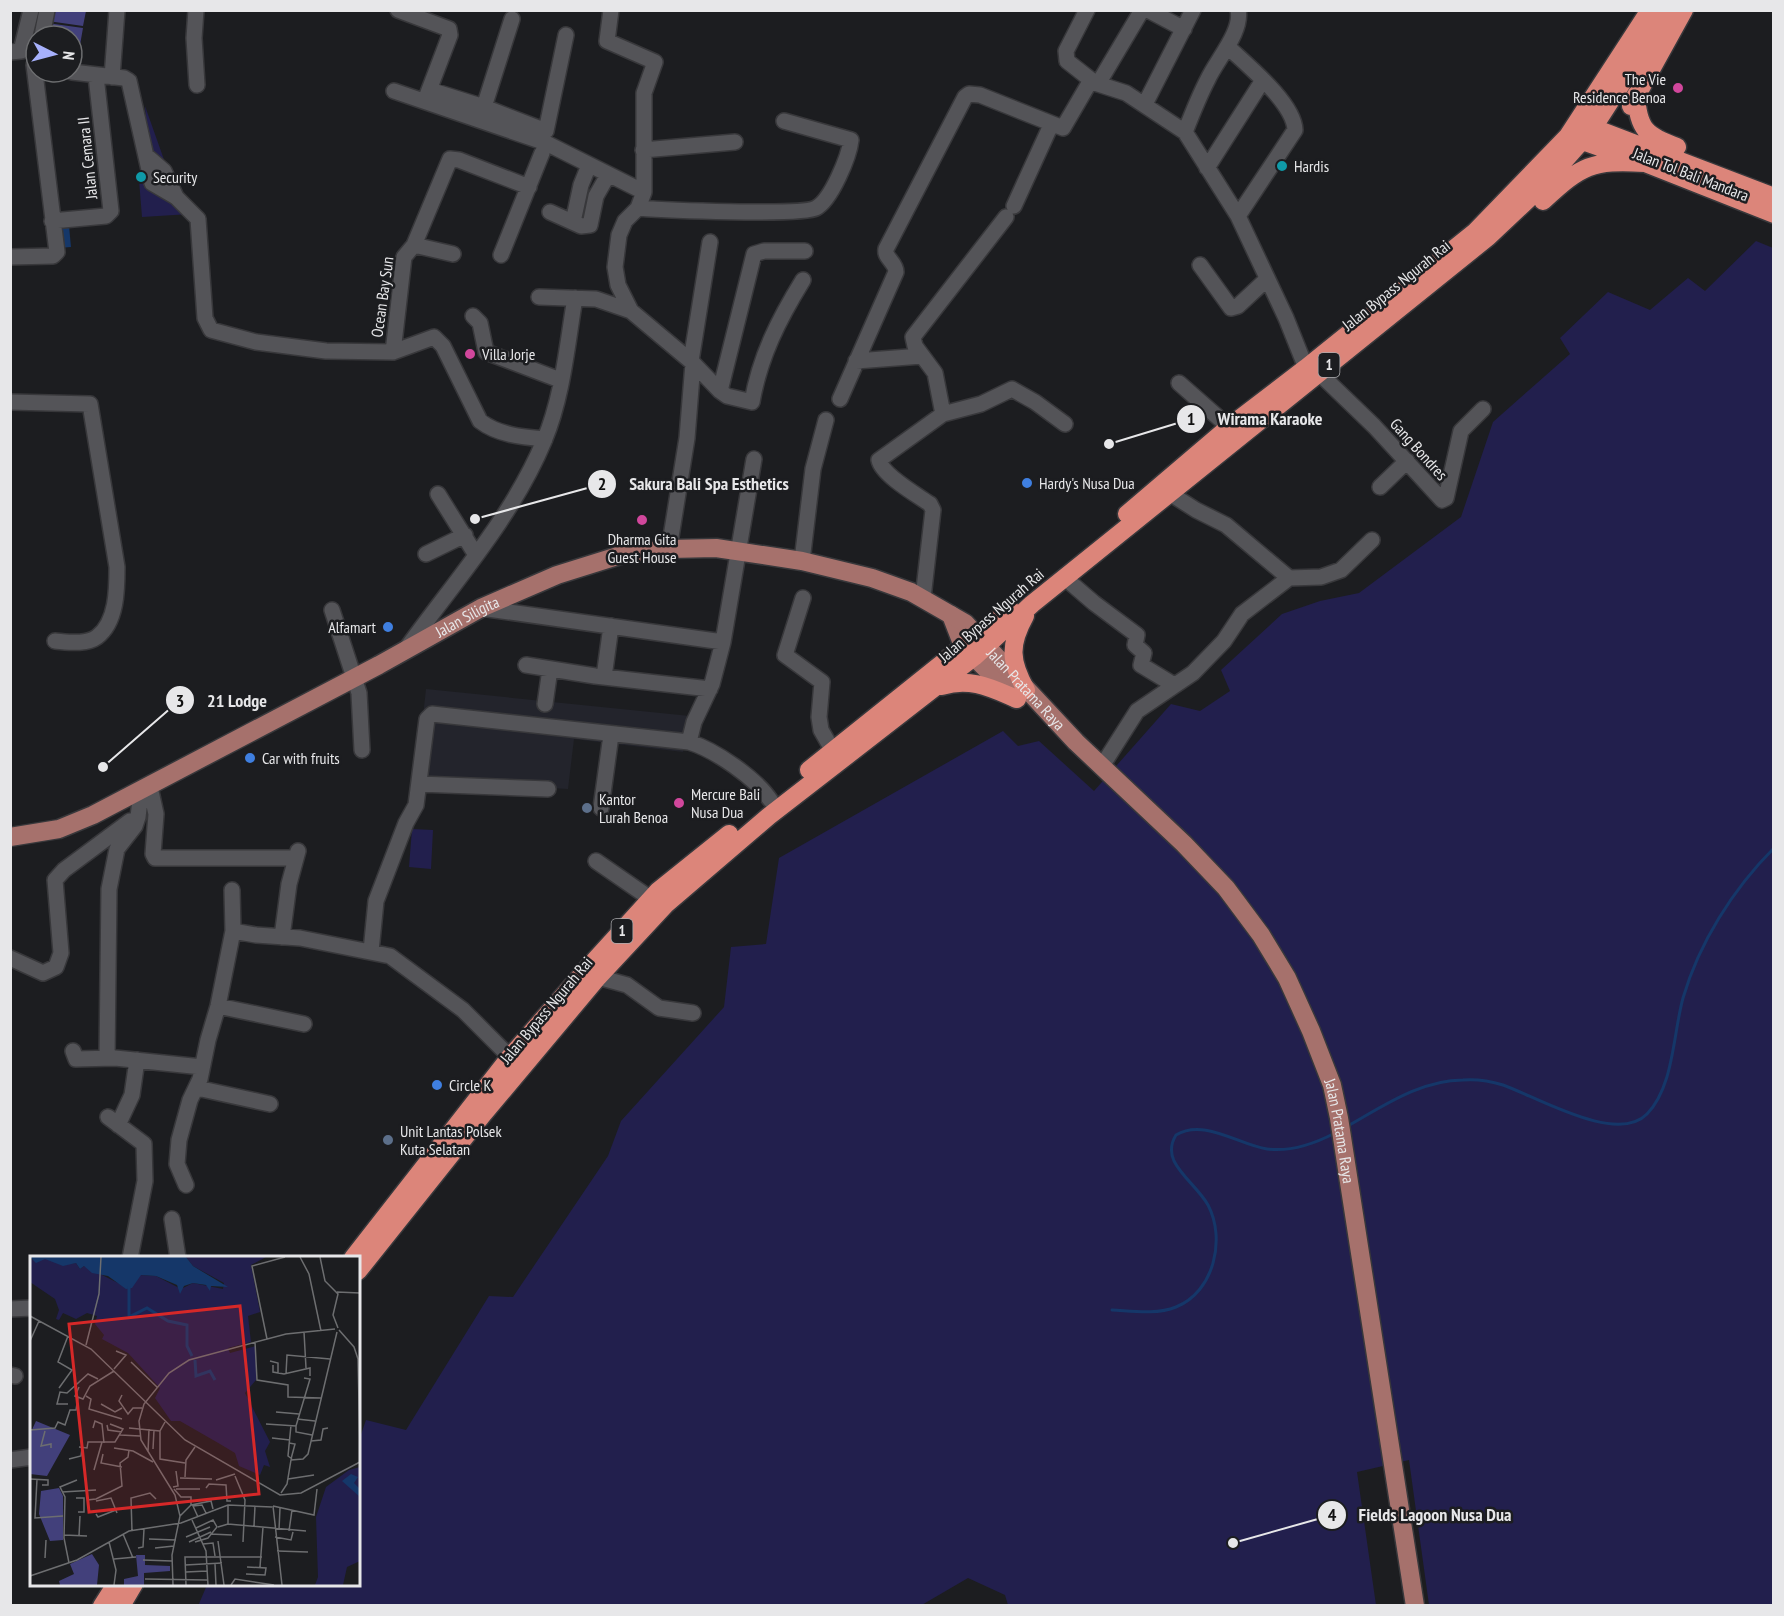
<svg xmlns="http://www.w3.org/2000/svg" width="1784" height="1616" font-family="'PT Sans Narrow',sans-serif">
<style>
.built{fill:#23242c}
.green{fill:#221f4d}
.forest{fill:#42407b}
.water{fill:#153769}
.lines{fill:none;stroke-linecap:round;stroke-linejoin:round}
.stream{stroke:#153769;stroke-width:3}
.minor-casing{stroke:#38383b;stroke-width:18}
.major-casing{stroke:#38383b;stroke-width:21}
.highway-casing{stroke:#38383b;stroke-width:21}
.minor{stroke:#545458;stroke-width:15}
.major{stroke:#a6716c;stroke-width:18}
.highway{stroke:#dc857a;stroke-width:18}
.hotel-dot{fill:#d1479c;stroke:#1c1d20;stroke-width:2}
.culture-dot{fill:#0f9aa8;stroke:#1c1d20;stroke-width:2}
.shop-dot{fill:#3f7fe0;stroke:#1c1d20;stroke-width:2}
.service-dot{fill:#5c6f8a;stroke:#1c1d20;stroke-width:2}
.labels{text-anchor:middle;stroke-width:5;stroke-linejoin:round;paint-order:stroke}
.shield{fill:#1c1d20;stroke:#aaaaad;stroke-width:1.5}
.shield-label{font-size:15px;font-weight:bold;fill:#e7e7e9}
.poi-label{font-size:16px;fill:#e7e7e9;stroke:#1c1d20;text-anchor:start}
.street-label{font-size:16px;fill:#e7e7e9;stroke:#1c1d20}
.inset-river{fill:none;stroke:#153769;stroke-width:3}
.inset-road{fill:none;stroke:#6d6e70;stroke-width:1.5}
.view{fill:#d62828;fill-opacity:0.15;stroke:#d62828;stroke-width:3}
.inset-edge{fill:none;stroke:#e7e7e9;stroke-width:3}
.leader{fill:none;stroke:#e7e7e9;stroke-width:2}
.callout-dot{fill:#e7e7e9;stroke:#1c1d20;stroke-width:2}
.mark-label{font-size:18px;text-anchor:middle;font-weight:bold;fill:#111}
.callout-label{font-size:18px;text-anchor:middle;font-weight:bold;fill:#e7e7e9;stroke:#1c1d20;stroke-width:5;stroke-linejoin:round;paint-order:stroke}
</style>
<rect width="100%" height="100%" fill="#1c1d20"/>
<path class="built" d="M426 689 690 716 683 752 574 739 568 789 416 780Z"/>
<path class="green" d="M145 106 168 171 148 144Z
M139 180 190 214 142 217Z
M1756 241 1773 248V1605H1429L1409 1460 1357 1472 1376 1605H1008L1005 1595 968 1578 920 1606H198L207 1585 358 1584V1443L366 1420 406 1430 489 1296 513 1297 608 1156 621 1121 724 1007 731 947 766 944 779 858 1003 731 1018 746 1039 741 1094 791 1171 704 1200 711 1230 691 1221 670 1282 614 1320 601 1359 593 1461 517 1493 422 1570 354 1560 338 1608 292 1650 310 1688 278 1705 291Z
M412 829 433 830 431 869 409 867Z"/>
<path class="forest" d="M50 11H86L83 26 48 21Z
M47 23 83 28 80 45 72 44V36H44Z"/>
<path class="water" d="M69 226 71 247 58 248 55 227Z"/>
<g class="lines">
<path class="stream" d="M1346 1127C1382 1107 1420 1080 1463 1080 1476 1079 1490 1081 1503 1085 1537 1097 1617 1145 1647 1114 1674 1086 1673 1034 1683 998 1699 943 1733 889 1774 848
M1112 1310C1132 1311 1156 1315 1176 1307 1214 1292 1226 1239 1208 1205 1199 1189 1182 1177 1174 1161 1170 1152 1171 1143 1176 1135 1204 1118 1239 1145 1267 1149 1291 1152 1314 1144 1335 1133"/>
<defs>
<path id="minor" d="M196 10 194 38 197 85
M398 10 449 29 450 35 426 98
M611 10 607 41 655 62 644 93V192L638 208 625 221 619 235 615 267 618 285 631 311 693 363 720 391 727 396 752 402C760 356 779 319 803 280
M1087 10 1066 51 1067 61 1095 83 1126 93 1185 132 1238 216 1286 318 1306 368
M1148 10 1184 29
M42 36 47 10
M1228 47C1247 65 1294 103 1295 130L1238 216
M10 52 21 51 31 10
M72 72 124 78 129 81 152 183 176 197 198 219 205 318 211 330 256 342 326 351 393 352 434 337 443 346 480 421C498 435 522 437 545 439
M112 77 117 10
M1098 84 1142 10
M430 90 484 107 546 131 566 35
M394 91 546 143 644 192
M1145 104 1193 10
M484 107 512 19
M1185 132C1192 114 1199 96 1208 79 1216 61 1243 31 1238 10
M643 150 735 142
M149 158 164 171 176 197
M1207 168 1263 80
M1014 206 1051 125
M638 208C663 210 801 216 816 208 831 200 849 157 851 140L784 121
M550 212 581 226 590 225 596 196 608 175
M52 221 106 216 111 211 96 76
M573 222 581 185 589 165
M414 245 453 254
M501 255 542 153
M10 257 53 256 57 252 34 65
M1200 265 1231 308 1238 306 1267 279
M539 297 596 299 631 311
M473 316 480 323 486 352 560 380
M393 352 404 257 414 245 450 159 459 160 529 187
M691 361 710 242
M856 361 922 356
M1319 373 1374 426 1442 500 1446 498 1461 431 1483 409
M1179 383 1229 427
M720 391 754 254 764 251H805
M840 399 896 272C896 262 884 258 886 249L965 97 969 94 980 95 1063 128 1091 80
M10 402 90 404 117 567C117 589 117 622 97 637 86 645 68 642 55 641
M943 414 935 373 915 346 913 337 1006 217
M1380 487 1407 461
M438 494 476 555
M1171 494 1196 510 1226 525 1289 578
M669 549 687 438 693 363
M426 554 465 535
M802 561 813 469 826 420
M1065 578 1094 603 1137 635 1135 645 1144 653 1141 665 1174 685
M803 598 785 655 822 682 819 717 821 730 833 751
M923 598 933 510 930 504C917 495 882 475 879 460L943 414 981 404 1012 389 1035 402 1065 424
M481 608 723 642
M332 610 359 693 362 750
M406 649C454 582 512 518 544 441 563 396 567 345 575 298
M526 665 595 676 710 689
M604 677 611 626
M545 704 550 669
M689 742 694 722 712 684 723 642 754 459
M1102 766 1137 711 1193 673 1224 641 1242 614 1289 578 1321 577 1341 570 1372 540
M419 784 548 789
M150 787 156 814 153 854 155 858H296
M601 808 611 735
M596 861 651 899
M233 931 256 935 300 938 390 956 463 1010 510 1057
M282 937 289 884 298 851
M371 951 376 901 406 823 416 805 427 719 432 714 689 742C715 750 756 778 771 801
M10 958 43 973 56 967 61 953 55 880 64 870 130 821
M598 977 627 985 659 1008 693 1013
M218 1006 304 1024
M73 1051 76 1059 115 1058 202 1067
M107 1058 109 889 117 849 135 826 138 817 141 792
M197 1088 270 1104
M108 1117 144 1144 145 1181 130 1258
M118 1125 132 1095 137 1060
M186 1185 177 1164 179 1140 190 1100 200 1079 208 1040 218 1006 233 931 232 890
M172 1219 178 1258
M10 1309 32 1308
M10 1375 15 1376
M10 1460 32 1457"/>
<g id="major">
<path d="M951 615 963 646 1016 699"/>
<path id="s1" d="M10 837 59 829 93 815 379 665 481 608 557 575 624 554 669 549 716 548 802 561 872 578 911 592 965 623 1076 742 1184 844 1226 888 1261 935 1287 978 1311 1031 1332 1085 1339 1118 1415 1606"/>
</g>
<path id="highway" d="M1636 95C1638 129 1646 136 1677 147
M1631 106 1684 10
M1583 124 1774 197
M1574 138 1645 163 1774 214
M1543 201C1582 165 1591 160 1645 163
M1127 514 1229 427 1306 368 1475 232 1568 136 1650 10
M1025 616C1009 645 1010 661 1026 690
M942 686C970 677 991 688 1017 699
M809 770 1010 609
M353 1258 510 1057 588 968 658 891 729 834
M358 1271 484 1113 598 977 665 905 769 816 974 657 1032 604 1488 237 1540 188 1593 128 1669 10
M102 1606 116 1584
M121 1606 134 1584"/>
</defs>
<use href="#minor" class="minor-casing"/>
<use href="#major" class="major-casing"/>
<use href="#highway" class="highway-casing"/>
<use href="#minor" class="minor"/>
<use href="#major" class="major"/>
<use href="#highway" class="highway"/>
</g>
<g class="hotel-dot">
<circle cx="1678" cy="88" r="6"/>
<circle cx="470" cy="354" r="6"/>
<circle cx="642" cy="520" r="6"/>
<circle cx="679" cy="803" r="6"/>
</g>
<g class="culture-dot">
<circle cx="1282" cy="166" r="6"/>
<circle cx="141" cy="177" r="6"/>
</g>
<g class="shop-dot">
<circle cx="1027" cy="483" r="6"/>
<circle cx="388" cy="627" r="6"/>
<circle cx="250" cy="758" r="6"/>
<circle cx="437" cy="1085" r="6"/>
</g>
<g class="service-dot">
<circle cx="587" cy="808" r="6"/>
<circle cx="388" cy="1140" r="6"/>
</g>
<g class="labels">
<g class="shield">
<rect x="1318.5" y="353" width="21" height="24" rx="4.5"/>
<rect x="611.5" y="919" width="21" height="24" rx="4.5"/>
</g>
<g class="shield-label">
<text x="1329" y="370">1</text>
<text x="622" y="936">1</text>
</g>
<g class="poi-label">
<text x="1666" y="85" text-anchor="end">The Vie<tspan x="1666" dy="18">Residence Benoa</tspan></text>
<text x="1294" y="172">Hardis</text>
<text x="153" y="183">Security</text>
<text x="482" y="360">Villa Jorje</text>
<text x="1039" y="489">Hardy's Nusa Dua</text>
<text x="642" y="545" text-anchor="middle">Dharma Gita<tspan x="642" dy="18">Guest House</tspan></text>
<text x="376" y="633" text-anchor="end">Alfamart</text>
<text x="262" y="764">Car with fruits</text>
<text x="691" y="800">Mercure Bali<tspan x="691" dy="18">Nusa Dua</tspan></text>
<text x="599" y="805">Kantor<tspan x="599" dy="18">Lurah Benoa</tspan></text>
<text x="449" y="1091">Circle K</text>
<text x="400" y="1137">Unit Lantas Polsek<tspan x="400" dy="18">Kuta Selatan</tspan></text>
</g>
<g class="street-label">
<text transform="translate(87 158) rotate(-96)" y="6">Jalan Cemara II</text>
<text transform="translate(1691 174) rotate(21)" y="6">Jalan Tol Bali Mandara</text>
<text transform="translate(1396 285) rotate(-39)" y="6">Jalan Bypass Ngurah Rai</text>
<text transform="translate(382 297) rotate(-82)" y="6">Ocean Bay Sun</text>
<text transform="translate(1419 449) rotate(48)" y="6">Gang Bondres</text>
<text transform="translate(991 615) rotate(-41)" y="6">Jalan Bypass Ngurah Rai</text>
<text dy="6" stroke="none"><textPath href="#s1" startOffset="510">Jalan Siligita</textPath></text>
<text dy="6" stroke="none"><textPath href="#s1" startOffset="1124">Jalan Pratama Raya</textPath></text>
<text transform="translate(546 1010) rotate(-50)" y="6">Jalan Bypass Ngurah Rai</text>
<text dy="6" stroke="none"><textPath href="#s1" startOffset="1678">Jalan Pratama Raya</textPath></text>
</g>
</g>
<g transform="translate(30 1256)">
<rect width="330" height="330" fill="#1c1d20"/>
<path d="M156 1H236L221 9 230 56 218 60 221 86 198 92 200 97 226 90V124L215 137 240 186 235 195 240 211 234 209 230 219 209 210 205 197 190 188 150 165H141L125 142 130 132 98 97 72 83 74 79 65 68 67 60 57 57 46 63 33 57 29 64 26 63 29 54 25 43 0 26V4L15 2 32 9 46 7 50 13 54 10 92 29 101 30 110 19 126 20 151 33 163 27 193 33 194 27 163 10ZM330 211V305L317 311 313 329H285L288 321 286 261 296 231 319 214Z" fill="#221f4d"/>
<path d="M6 165 40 179 17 220 0 218V178ZM29 232 33 240V284L20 285 9 258 11 235ZM62 298 69 309 67 329H30L29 325 44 318 40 308ZM106 299H115V309L140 310V315L114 317V329H94V323L108 320Z" fill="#42407b"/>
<path d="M0 1H156L163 10 198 31 181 30 180 35 176 29 163 27 154 30 150 38 147 29 126 20 111 19 102 32 96 33 78 20 62 17 54 10 50 13 46 7 33 10 15 3 6 7ZM321 218 328 221 324 227 330 233V241L312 225Z" fill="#153769"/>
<path class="inset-river" d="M99 30V61L117 52 138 65 157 69V90L162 100M165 104 166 120 180 115 185 124"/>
<path class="inset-road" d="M270 1 279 18 291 75M290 1 295 25 308 38 303 59 308 72M307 36 330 37M0 60 61 93 155 184 250 239 271 237 330 206M309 74 324 91 328 103 330 193M274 76 276 112M237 83 222 10 255 1M0 85 9 65M225 86 227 124 258 129V141L291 142M56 89 69 38 71 1M240 105 248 107V117M101 106 128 132M243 109V116L254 118 280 112V120M84 113 96 99 86 95M256 118 257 99 300 103M49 131 45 140 53 143 60 130 84 115M29 132 42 114 28 106 38 80M92 139 89 145 98 158 103 152H112M56 140 61 143 59 153 92 163M38 148H27L30 136 37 137 58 118 68 123M71 148 85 156 92 152M246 156 269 158M267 163 285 165M135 166 130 175V203L155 207M236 168 266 170 280 123 274 122M77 169 78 174 92 176M261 169 258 200 262 203M266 170V176L282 179M63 172 65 165 72 168 74 187M99 172 130 175M0 174 25 172 28 166 35 169 40 154H46L48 141M15 175 11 190 21 188V192M90 179 110 180M242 182 260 184M281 185 291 184 293 173 298 172M259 187 265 188 261 203M49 191 57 192 58 186H85L93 173 80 168M84 192 103 195 123 206M123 193 124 174M118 196 119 173M73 198 71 207 92 211M39 203 51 200 52 192M64 214 72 186M205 220 215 244 213 286M155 221 156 204 165 191M150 222 182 223M0 223 18 224V229H12M7 223 5 262 33 260M258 223 284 219M186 224 205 218M143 231 148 230 146 215M176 232 179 228 196 229 197 245H201M144 233 151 241H161V249L150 260M146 233H170M32 236 66 234M251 237 257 228 261 204 273 203 278 198 307 76M46 242H54V256H48M57 244 66 243 92 230 90 207 98 201 99 194M66 245 81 242 87 257M161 249 181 245 183 253M198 249V268M243 250 284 259 287 233M243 250 252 329M66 258 68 261 86 254M168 261 163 250 172 249 176 257M162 264 176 295 178 329M224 270 225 250M188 271 198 268 276 275M249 274 250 252M102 275 101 242 120 237 126 243M259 275 262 254M93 278 103 302M180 278 202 279M34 279 57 280M49 280 50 260M156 281 180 271M245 281 261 284 263 276M119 283 146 284M188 285 194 329M79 286 86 314 84 329M159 286 181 276M165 286 178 282 187 271 183 264 166 272M173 288 183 287 185 300M108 292 113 291 114 273M125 292 144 290M247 295 278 296M15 302 16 284M84 303 106 301M113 304 142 305M39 307 34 282 35 241 30 231 47 224M185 308 186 329M155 309 192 307M230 311 233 271M156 316 177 315M216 318 235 319 236 312 217 311M0 320 47 304 99 275 151 267 198 249 242 251M115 323 177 324M143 329 142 299 150 260 145 239 111 184 109 165 114 148 139 117 159 104 256 78 305 73M156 329 155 301H232M201 329 205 323 244 329"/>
<path class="view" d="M210 50 229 238 59 256 39 68Z"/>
<rect width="330" height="330" class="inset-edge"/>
</g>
<path class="leader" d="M1109 444L1191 419M475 519L602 484M103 767L180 700M1233 1543L1332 1515"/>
<g class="callout-dot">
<circle cx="1109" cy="444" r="6"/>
<circle cx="475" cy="519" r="6"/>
<circle cx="103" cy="767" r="6"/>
<circle cx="1233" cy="1543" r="6"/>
<circle cx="1191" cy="419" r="15"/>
<circle cx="602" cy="484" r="15"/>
<circle cx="180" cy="700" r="15"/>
<circle cx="1332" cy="1515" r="15"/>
</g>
<g class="mark-label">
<text x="1191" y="425">1</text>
<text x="602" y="490">2</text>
<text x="180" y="707">3</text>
<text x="1332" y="1521">4</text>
</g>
<g class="callout-label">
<text x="1270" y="425">Wirama Karaoke</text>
<text x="709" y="490">Sakura Bali Spa Esthetics</text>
<text x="237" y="707">21 Lodge</text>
<text x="1435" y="1521">Fields Lagoon Nusa Dua</text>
</g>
<rect width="1784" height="1616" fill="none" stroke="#e7e7e9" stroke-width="24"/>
<g transform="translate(54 54) rotate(96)"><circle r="28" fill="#1c1d20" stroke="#6d6e70" stroke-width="1.5"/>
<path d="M0-4.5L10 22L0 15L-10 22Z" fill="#a7b1fc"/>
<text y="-9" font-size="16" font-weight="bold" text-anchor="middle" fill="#e7e7e9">N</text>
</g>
</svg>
